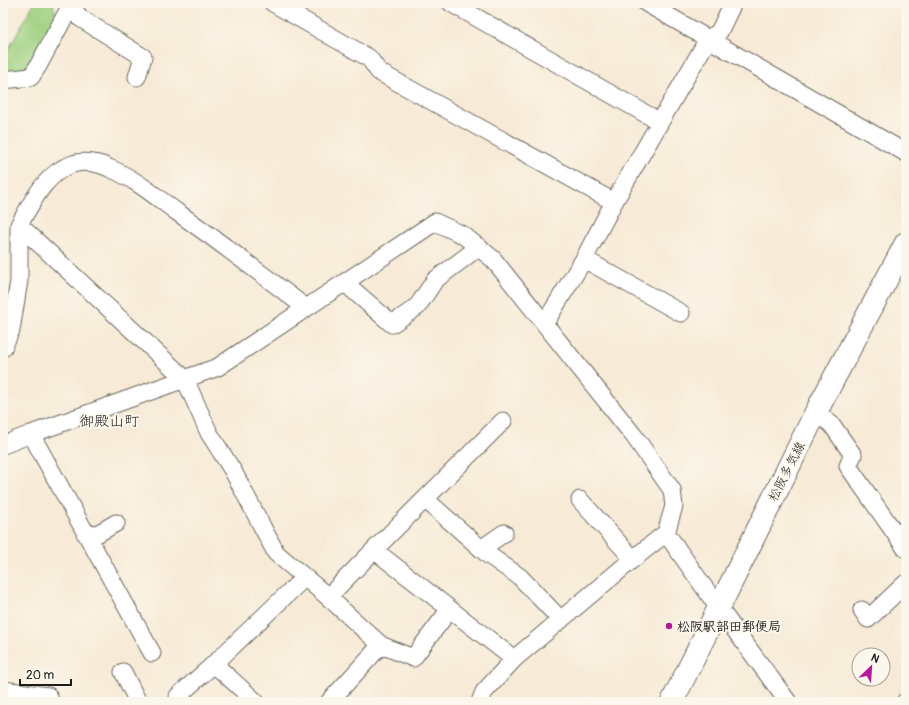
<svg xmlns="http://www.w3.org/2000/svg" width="909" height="705" font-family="Pangolin,'Klee One',sans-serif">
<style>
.green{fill:#9ccf7e;stroke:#5c764d}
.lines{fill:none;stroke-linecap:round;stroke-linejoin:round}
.minor-casing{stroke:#69645d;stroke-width:19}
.major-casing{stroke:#69645d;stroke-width:24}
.minor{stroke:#fff;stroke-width:17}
.major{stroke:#fff;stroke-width:22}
.poi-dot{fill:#b5179e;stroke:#fbf7ec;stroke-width:1.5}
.labels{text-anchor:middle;stroke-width:4;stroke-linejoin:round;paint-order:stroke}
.street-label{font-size:13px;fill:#1c1c1c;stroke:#fbf7ec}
.poi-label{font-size:13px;font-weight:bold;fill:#1c1c1c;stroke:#fbf7ec;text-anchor:start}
.quarter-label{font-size:15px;fill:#1c1c1c;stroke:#fbf7ec}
</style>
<rect width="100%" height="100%" fill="#fbf7ec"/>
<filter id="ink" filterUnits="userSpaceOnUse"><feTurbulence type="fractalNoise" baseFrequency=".025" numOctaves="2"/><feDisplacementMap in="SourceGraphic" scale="8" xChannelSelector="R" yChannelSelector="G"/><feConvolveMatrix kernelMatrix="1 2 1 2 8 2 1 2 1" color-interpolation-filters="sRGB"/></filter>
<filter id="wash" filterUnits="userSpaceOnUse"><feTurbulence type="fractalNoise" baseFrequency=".012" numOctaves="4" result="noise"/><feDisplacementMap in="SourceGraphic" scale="16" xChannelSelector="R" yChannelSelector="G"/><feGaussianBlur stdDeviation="0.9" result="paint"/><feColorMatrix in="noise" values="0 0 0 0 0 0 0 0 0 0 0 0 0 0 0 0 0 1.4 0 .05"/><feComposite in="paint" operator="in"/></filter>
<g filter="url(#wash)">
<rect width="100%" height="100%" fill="#f7ead6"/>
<path class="green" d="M34 3H53L56 16 29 69 3 72V59Z"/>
</g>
<g filter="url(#ink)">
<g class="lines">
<defs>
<path id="minor" d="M68 3 71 5 80 18 143 57 137 77
M273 3 369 58 379 72 614 202
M451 3 660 122
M646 3 906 153
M3 80 31 77 38 66 72 3
M19 225C32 202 46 172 73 164 84 160 99 163 109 168 134 178 155 196 177 212 221 243 263 275 306 308
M584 259 681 313
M345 282 353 290 392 324 417 307 435 280 479 247
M545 323 584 259 614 202 708 39 719 32 733 3
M3 348 11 330 19 281V225L185 379 209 433 233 471 276 553 328 597 381 645 413 658 450 609
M816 412 832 425 853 455 848 466 906 549
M31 434 152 653
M3 445 31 434 218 367 435 222 463 235 493 259 634 436 672 490 674 506 666 533 718 607 788 702
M425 499 487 554 520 577 561 620
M580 500 633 559
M85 533 97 534 116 523
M481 549 504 533
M374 550 514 659 484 692 480 702
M328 597 374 550 503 421
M862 610 868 619 906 583
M514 659 633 559 666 533
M214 664 256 702
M123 672 138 702
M3 690 48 696 51 702
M184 702 178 696 214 664 304 578
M329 702 381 645
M905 702 906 701"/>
<path id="major" d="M672 702 816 412 906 243"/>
</defs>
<use href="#minor" class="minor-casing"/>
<use href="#major" class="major-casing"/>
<use href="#minor" class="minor"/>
<use href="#major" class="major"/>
</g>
</g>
<circle class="poi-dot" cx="669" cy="626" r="4"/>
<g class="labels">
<g class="street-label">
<text transform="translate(786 471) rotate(-63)" y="5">松阪多気線</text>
</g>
<g class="poi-label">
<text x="677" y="631">松阪駅部田郵便局</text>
</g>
<g class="quarter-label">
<text x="109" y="426">御殿山町</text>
</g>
</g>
<rect width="909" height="705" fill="none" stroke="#fbf7ec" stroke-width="16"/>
<g transform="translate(871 667) rotate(25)"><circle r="19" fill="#fbf7ec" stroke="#a29f99"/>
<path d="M0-3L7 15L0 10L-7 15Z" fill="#b5179e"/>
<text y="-6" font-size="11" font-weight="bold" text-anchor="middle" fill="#1c1c1c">N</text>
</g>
<path d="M20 679v6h51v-6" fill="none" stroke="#1c1c1c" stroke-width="2"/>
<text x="26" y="679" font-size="12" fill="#1c1c1c" stroke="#fbf7ec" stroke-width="3" paint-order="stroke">20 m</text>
</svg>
